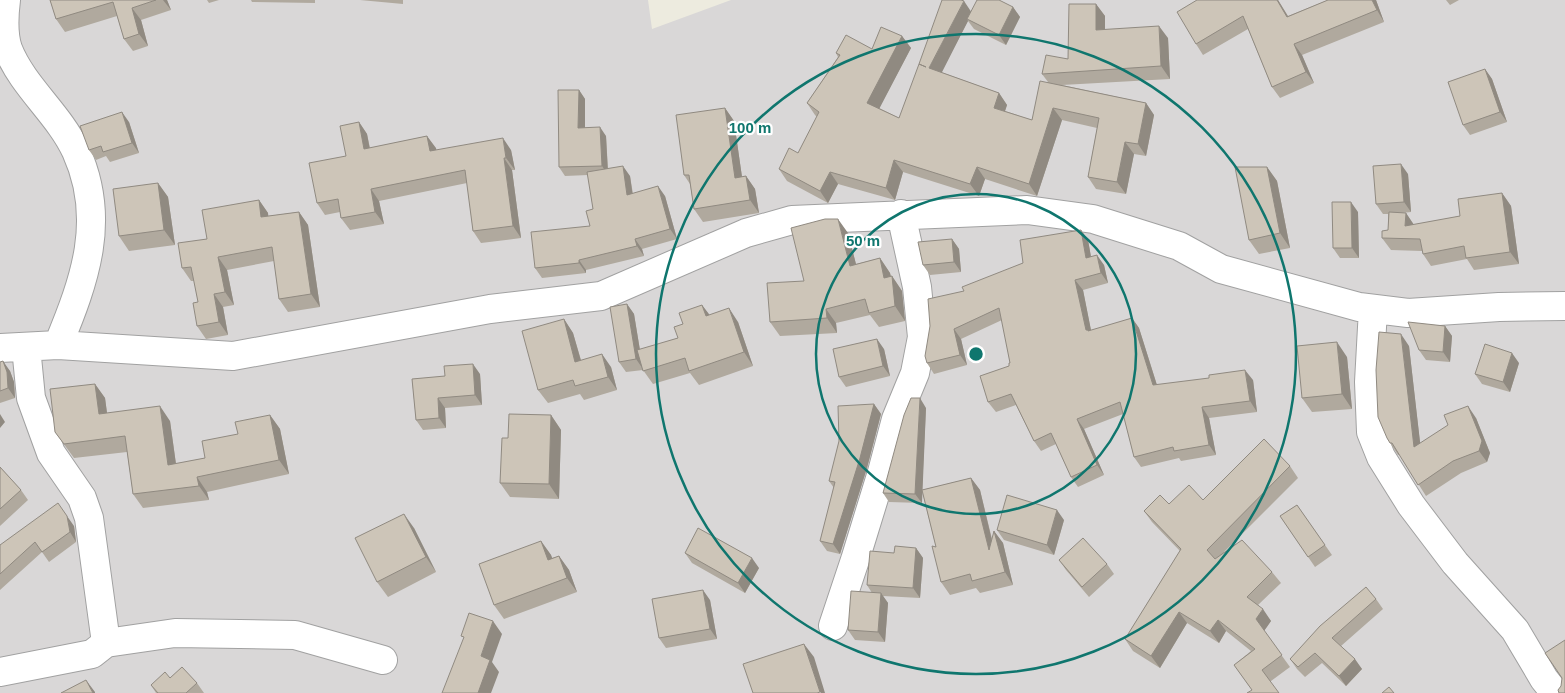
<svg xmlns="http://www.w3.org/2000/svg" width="1565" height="693" font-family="Arial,sans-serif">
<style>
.residential{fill:#d9d7d7}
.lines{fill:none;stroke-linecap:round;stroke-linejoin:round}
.minor-casing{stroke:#a1a1a1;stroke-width:30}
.minor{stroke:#fff;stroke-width:28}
.wall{fill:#b0a99e}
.shaded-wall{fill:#908a81}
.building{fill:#cdc5b8;stroke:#908a81}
.ring{fill:none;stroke:#0f766e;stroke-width:2.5}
.centre{fill:#0f766e;stroke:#fff;stroke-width:2.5}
.ring-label{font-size:15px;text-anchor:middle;font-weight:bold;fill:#0f766e;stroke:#fff;stroke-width:4.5;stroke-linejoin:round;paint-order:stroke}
</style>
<rect width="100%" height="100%" fill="#edebdf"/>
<path class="residential" d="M0 0H648L652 29 731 0H1565V693H0Z"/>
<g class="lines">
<defs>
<path id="minor" d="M6 0C4 16 3 34 8 49 23 87 59 114 76 151 107 219 85 280 58 345
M1373 309 1369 382 1371 432 1381 457 1411 505 1455 563 1515 630 1544 679 1555 693
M0 348 58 345 233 356 490 309 601 296 746 233 792 220 1027 210 1093 219 1179 246 1221 269 1359 307 1408 313 1499 307 1565 306
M833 626 855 560 882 472 896 419 915 373 922 337 917 287 901 214
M106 643 175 633 295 635 383 660
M0 672 92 654 106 643 89 518 82 498 51 453 31 398 26 347"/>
</defs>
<use href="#minor" class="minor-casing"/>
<use href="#minor" class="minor"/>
</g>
<path class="wall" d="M50 0H167L171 10 141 20 148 46 133 51 124 39 117 16 65 32 56 19Z
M207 0H219L209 3Z
M251 0H315V3L252 2Z
M360 0H403V4Z
M1197 0H1278L1288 16 1328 0H1376L1384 22 1302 55 1314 83 1280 98 1272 87 1248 29 1203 55 1196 44Z
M1446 0H1459L1450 5Z
M1096 4 1105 16V30L1168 38 1170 79 1062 85 1146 103 1154 115 1146 156 1134 154 1126 194 1096 189 1088 177 1097 128 1062 120 1037 196 985 179 979 196 903 172 895 200 838 184 828 203 787 181 779 169 798 153 817 117 815 115 807 103 838 57 836 53 872 49 902 36 911 48 879 108 899 118 971 12 1013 7 1020 17 1006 45 974 29 968 21 941 72 999 93 1007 105 1005 111 1032 120 1048 82 1042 74 1068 59Z
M1485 69 1492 79 1507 122 1470 135 1463 125Z
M579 90 585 99V128L606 136 608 169 630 176 633 194 665 196 677 239 642 249 644 256 586 270V273L542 278 535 268 590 226 593 209 588 175 565 176 559 167Z
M725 108 734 121 742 177 746 176 755 189 759 213 703 222 694 209 690 184 684 175Z
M129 122 139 153 110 162 106 156 96 160 89 150Z
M359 122 367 134 370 148 427 136 436 150H511L515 170H512L521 238 481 243 473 231 467 183 379 201 384 224 350 230 341 218 340 212 325 215 317 203 346 156Z
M1267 167 1277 181 1290 248 1259 254 1249 240Z
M1408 174 1411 212 1402 213H1406L1414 225 1460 216 1502 193 1511 206 1519 264 1474 270 1467 259 1431 266 1423 254 1422 251 1391 250 1382 238 1388 230V214H1383L1376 204Z
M158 183 168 197 175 245 129 251 119 236Z
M259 200 268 213V216L299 212 308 225 320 307 288 312 279 299 274 261 227 270 234 305 223 307 228 335 206 339 197 326 198 302 194 281H191L182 268 207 239Z
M1358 212 1359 258H1340L1333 248Z
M1081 230 1088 240 1091 257 1104 265 1108 283 1083 290 1091 331 1132 318 1139 328 1157 385 1253 380 1257 412 1209 418 1216 455 1181 461 1179 458 1141 467 1134 457 1123 414 1084 429 1104 475 1078 487 1071 477 1056 444 1041 451 1034 441 1016 405 996 412 988 402 1009 366 1010 363 1002 320 961 339 967 365 934 374 927 363 964 291 1023 263Z
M848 233 856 264 880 258 890 273 891 276H892L902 291 905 321 879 327 870 315 836 323 837 333 780 336 770 322 804 281Z
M952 239 959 249 961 272 930 275 923 265Z
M627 304 634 314 640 350 678 338 683 324 702 305 709 315 738 322 753 366 699 385 690 373 653 384 643 370 626 372 619 362Z
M564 319 573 333 581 360 611 367 617 390 584 400 580 394 548 403 538 390Z
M1445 326 1452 336 1450 362 1426 360 1419 350Z
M1409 346 1420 443 1476 418 1490 453 1487 462 1461 473 1426 496 1400 455H1398L1387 438Z
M884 349 890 376 846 387 839 377Z
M1347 357 1352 409 1312 412 1302 398Z
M0 362 10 371 14 382 15 398 0 403Z
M1519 363 1510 392 1482 384 1475 374Z
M480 374 482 405 445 408 446 428 423 430 416 420 412 379Z
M95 384 105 398 107 413 170 421 176 464 205 458 238 434 270 415 280 429 289 474 207 492 209 500 143 508 133 494 127 452 74 458 55 432Z
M874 404 881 414 867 468 840 554 827 551 820 541 834 488 829 481Z
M926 408 922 490 971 478 980 490 992 539 994 531 1003 543 1013 585 980 593 976 588 950 595 941 582 936 547 922 491V503L889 502 883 493Z
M551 415 561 430 559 499 510 497 500 483 508 438Z
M1290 466 1298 478 1224 552 1272 572 1281 583 1258 605 1271 621 1264 631 1290 667 1271 681 1252 690 1234 665 1251 651 1226 631 1219 643 1187 623 1160 668 1133 651 1125 639 1180 551 1152 522 1144 511 1169 504 1203 500Z
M0 467 21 490 28 500 0 526Z
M1297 505 1332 555 1315 567 1280 516Z
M1064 520 1054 555 1004 540 997 530Z
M74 526 76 542 49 562 42 552 0 590V545Z
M414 528 436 572 388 597 377 582Z
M541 541 551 555 552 558 559 556 569 570 577 592 504 619 494 605Z
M916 548 923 558 920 598 883 596 888 603 885 642 855 640 848 630 872 593 867 585 894 553Z
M685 553 759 568 745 593 692 563Z
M1059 560 1107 564 1114 574 1089 597 1066 570Z
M1376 599 1383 609 1341 646 1362 669 1346 686 1322 663 1305 677 1297 669 1290 659Z
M710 600 717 639 666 648 659 638Z
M170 678 197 683 204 693H156L151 685Z"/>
<path class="shaded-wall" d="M163 0H167L171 10Z
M1277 0H1278L1295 28 1287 17Z
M1372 0H1376L1384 22 1377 10Z
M964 1 972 13 967 19 968 21 938 80 929 68Z
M1096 4 1105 16V42L1096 30Z
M1013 7 1020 17 1006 45 999 35Z
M132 8 141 20 148 46 139 34Z
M1159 26 1168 38 1170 79 1161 66Z
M902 36 911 48 876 115 867 103Z
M1294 44 1302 55 1314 83 1306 72Z
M1485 69 1492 79 1507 122 1500 112Z
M579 90 585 99V137L578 128Z
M999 93 1007 105 1002 120 994 108Z
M1146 103 1154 115 1146 156 1138 144Z
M725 108 734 121 744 191 735 178Z
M1053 108 1062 120 1037 196 1029 184Z
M122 112 129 122 139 153 132 143Z
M359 122 367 134 372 161 364 149Z
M600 127 606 136 608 175 602 166Z
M427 136 436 148 439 163 430 151Z
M503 138 511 150 515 170 506 158Z
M1125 142 1134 154 1126 194 1117 182Z
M504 158 512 170 521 238 513 226Z
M894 160 903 172 895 200 886 188Z
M1401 164 1408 174 1411 212 1404 202Z
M623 166 630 176 634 205 627 195Z
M977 167 985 179 979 196 970 184Z
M1267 167 1277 181 1290 248 1280 233Z
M830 172 838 184 828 203 820 191Z
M746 176 755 189 759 213 750 200Z
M158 183 168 197 175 245 164 230Z
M658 186 665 196 677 239 670 229Z
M371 189 379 201 384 224 375 212Z
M1502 193 1511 206 1519 264 1510 252Z
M259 200 268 213 270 230 261 217Z
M1351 202 1358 212 1359 258 1352 248Z
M299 212 308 225 320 307 311 294Z
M1406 213 1414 225 1405 226Z
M838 219 848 233 860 280 850 266Z
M1081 230 1088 240 1093 268 1086 258Z
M635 239 642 249 644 256 637 246Z
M952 239 959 249 961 272 954 262Z
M1097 255 1104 265 1108 283 1101 273Z
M218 257 227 270 234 305 225 292Z
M880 258 890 273 892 283V276L902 291 905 321 895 306 884 278Z
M579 260 586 270V273L579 263Z
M1075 280 1083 290 1092 335 1086 330Z
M214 294 223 307 228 335 219 322Z
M627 304 634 314 643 369 636 359Z
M702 305 712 318 706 316Z
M729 308 738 322 753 366 744 352Z
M826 309 836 323 837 333 827 318Z
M1132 318 1139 328 1160 395 1153 385Z
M564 319 573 333 585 375 575 362Z
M1445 326 1452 336 1450 362 1443 352Z
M954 329 961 339 967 365 960 355Z
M1401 334 1409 346 1422 459 1414 447Z
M877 339 884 349 890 376 883 366Z
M1337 342 1347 357 1352 409 1342 394Z
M1512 353 1519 363 1510 392 1503 382Z
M602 354 611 367 617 390 608 377Z
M3 361 10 371 14 382 15 398 8 388Z
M473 364 480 374 482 405 475 395Z
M1245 370 1253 380 1257 412 1250 401Z
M95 384 105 398 109 428 99 414Z
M438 398 445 408 446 428 439 418Z
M920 398 926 408 922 503 915 494Z
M874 404 881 414 867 468 840 554 833 544Z
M160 406 170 421 178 479 168 465Z
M1468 406 1476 418 1490 453 1487 462 1479 451Z
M1202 407 1209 418 1216 455 1209 445Z
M0 414 5 422 0 428Z
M270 415 280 429 289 474 279 460Z
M551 415 561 430 559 499 549 484Z
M1077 419 1084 429 1104 475 1097 465Z
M197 477 207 492 209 500 199 486Z
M971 478 980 490 997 562 989 550Z
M1057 510 1064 520 1054 555 1047 545Z
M404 514 414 528 436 572 426 557Z
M67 516 74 526 76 542 70 532Z
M994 531 1003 543 1013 585 1005 572Z
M541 541 551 555 558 574 548 560Z
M916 548 923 558 920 598 913 588Z
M559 556 569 570 577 592 567 578Z
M752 558 759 568 745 593 738 583Z
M703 590 710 600 717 639 710 629Z
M881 593 888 603 885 642 878 632Z
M1263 609 1271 621 1264 631 1256 619Z
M1179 612 1187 623 1160 668 1151 656Z
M1218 620 1226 631 1219 643 1210 631Z
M493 621 502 634 492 662 499 672 491 693H478L481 656Z
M804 644 814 657 825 693H821L820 692Z
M1355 659 1362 669 1346 686 1339 676Z
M86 680 95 692V693H93Z"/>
<path class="building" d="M50 0H156L132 8 139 34 124 39 113 2 56 19Z
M942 0H961L964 1 929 68 999 93 994 108 1032 120 1040 81 1146 103 1138 144 1125 142 1117 182 1088 177 1099 118 1053 108 1029 184 977 167 970 184 894 160 886 188 830 172 820 191 779 169 789 148 798 153 819 112 807 103 840 55 836 53 846 35 872 49 881 27 902 36 867 103 899 118 919 64 926 67 919 64Z
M977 0H999L1013 7 999 35 967 19Z
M1197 0H1277L1287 17 1328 0H1372L1377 10 1294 44 1306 72 1272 87 1243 16 1196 44 1177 12Z
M1069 4H1096V30L1159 26 1161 66 1042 74 1046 55 1068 59Z
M1485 69 1500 112 1463 125 1448 82Z
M558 90H579L578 128 600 127 602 166 559 167Z
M725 108 735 178 746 176 750 200 694 209 689 175H684L676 115Z
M122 112 132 143 103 152 101 146 89 150 80 126Z
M359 122 364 149 427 136 430 151 503 138 506 158H504L513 226 473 231 465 170 371 189 375 212 341 218 338 199 317 203 309 163 346 156 340 126Z
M1401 164 1404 202 1376 204 1373 166Z
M623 166 627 195 658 186 670 229 635 239 637 246 579 260V263L535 268 531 232 590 226 586 211 593 209 587 172Z
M1235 167H1267L1280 233 1249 240Z
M158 183 164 230 119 236 113 189Z
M1502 193 1510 252 1466 258 1464 246 1423 254 1420 239 1382 238V231L1388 230 1389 212 1406 213 1405 226 1460 216 1458 199Z
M259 200 261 217 299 212 311 294 279 299 272 247 218 257 225 292 214 294 219 322 197 326 193 303 198 302 191 267 182 268 178 243 207 239 202 210Z
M1332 202H1351L1352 248H1333Z
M825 219H838L850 266 880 258 884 278 892 276 895 306 869 313 865 299 826 309 827 318 770 322 767 283 804 281 791 228Z
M1081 230 1086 258 1097 255 1101 273 1075 280 1086 330H1088V331L1132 318 1153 385 1209 378V375L1245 370 1250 401 1202 407 1209 445 1174 451 1173 447 1134 457 1120 402 1077 419 1097 465 1071 477 1051 433 1034 441 1011 394 988 402 980 376 1009 366V363H1010L999 308 954 329 960 355 927 363 925 356 930 326 928 299 964 291 962 287 1023 263 1020 240Z
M952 239 954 262 923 265 918 242Z
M627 304 636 359 619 362 610 307Z
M702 305 706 316 729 308 744 352 689 371 685 358 643 371 637 350 678 338 674 327 683 324 679 313Z
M564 319 575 362 602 354 608 377 575 386 573 380 538 390 522 331Z
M1408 322 1445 326 1443 352 1419 350Z
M1379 332 1401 334 1414 447 1448 425 1444 415 1468 406 1482 441 1479 451 1453 461 1418 485 1392 443H1390L1387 438 1378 417 1376 370Z
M877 339 883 366 839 377 833 349Z
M1337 342 1342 394 1302 398 1297 346Z
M1485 344 1512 353 1503 382 1475 374Z
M3 361 7 372 8 388 0 391V362Z
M473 364 475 395 438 398 439 418 416 420 412 379 445 376 444 366Z
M95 384 99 414 160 406 168 465 205 458 202 441 238 434 235 422 270 415 279 460 197 477 199 486 133 494 125 436 64 444 55 432 50 389Z
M911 398H920L915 494 883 493 904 415Z
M874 404 860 458 833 544 820 541 835 482 829 481 839 441 838 406Z
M509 414 551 415 549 484 500 483 502 438H508Z
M1264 439 1290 466 1207 550 1215 559 1242 540 1272 572 1247 597 1263 609 1256 619 1282 655 1262 670 1279 693H1247L1252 690 1234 665 1255 649 1218 620 1210 631 1179 612 1151 656 1125 639 1181 549 1144 511 1160 495 1169 504 1189 485 1203 500Z
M0 467 21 490 0 509Z
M971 478 989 550 994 531 1005 572 972 581 970 574 941 582 932 546 936 547 922 490Z
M1007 495 1057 510 1047 545 997 530Z
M58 503 67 516 70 532 42 552 35 542 0 574V545Z
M1297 505 1325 545 1308 557 1280 516Z
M404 514 426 557 377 582 355 538Z
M698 528 752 558 738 583 685 553Z
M1083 538 1107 564 1082 587 1059 560Z
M541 541 548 560 559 556 567 578 494 605 479 564Z
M895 546 916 548 913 588 867 585 870 551 894 553Z
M1366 587 1376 599 1332 638 1355 659 1339 676 1315 653 1298 667 1290 659 1320 626Z
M703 590 710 629 659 638 652 599Z
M851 591 881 593 878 632 848 630Z
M469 613 493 621 481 656 490 660 478 693H442L464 637 461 636Z
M1565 640V693H1559L1558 690 1561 686 1562 678 1545 653Z
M804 644 820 692 817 693H753L743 664Z
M182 667 197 683 186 693H158L151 685 165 672 170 678Z
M86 680 93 693H61Z
M1389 687 1394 693H1382Z"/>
<g class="ring">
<circle cx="976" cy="354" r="160"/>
<circle cx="976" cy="354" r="320"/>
</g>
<circle cx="976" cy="354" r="8" class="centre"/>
<g class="ring-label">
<text x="750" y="133">100 m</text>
<text x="863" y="246">50 m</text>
</g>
</svg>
